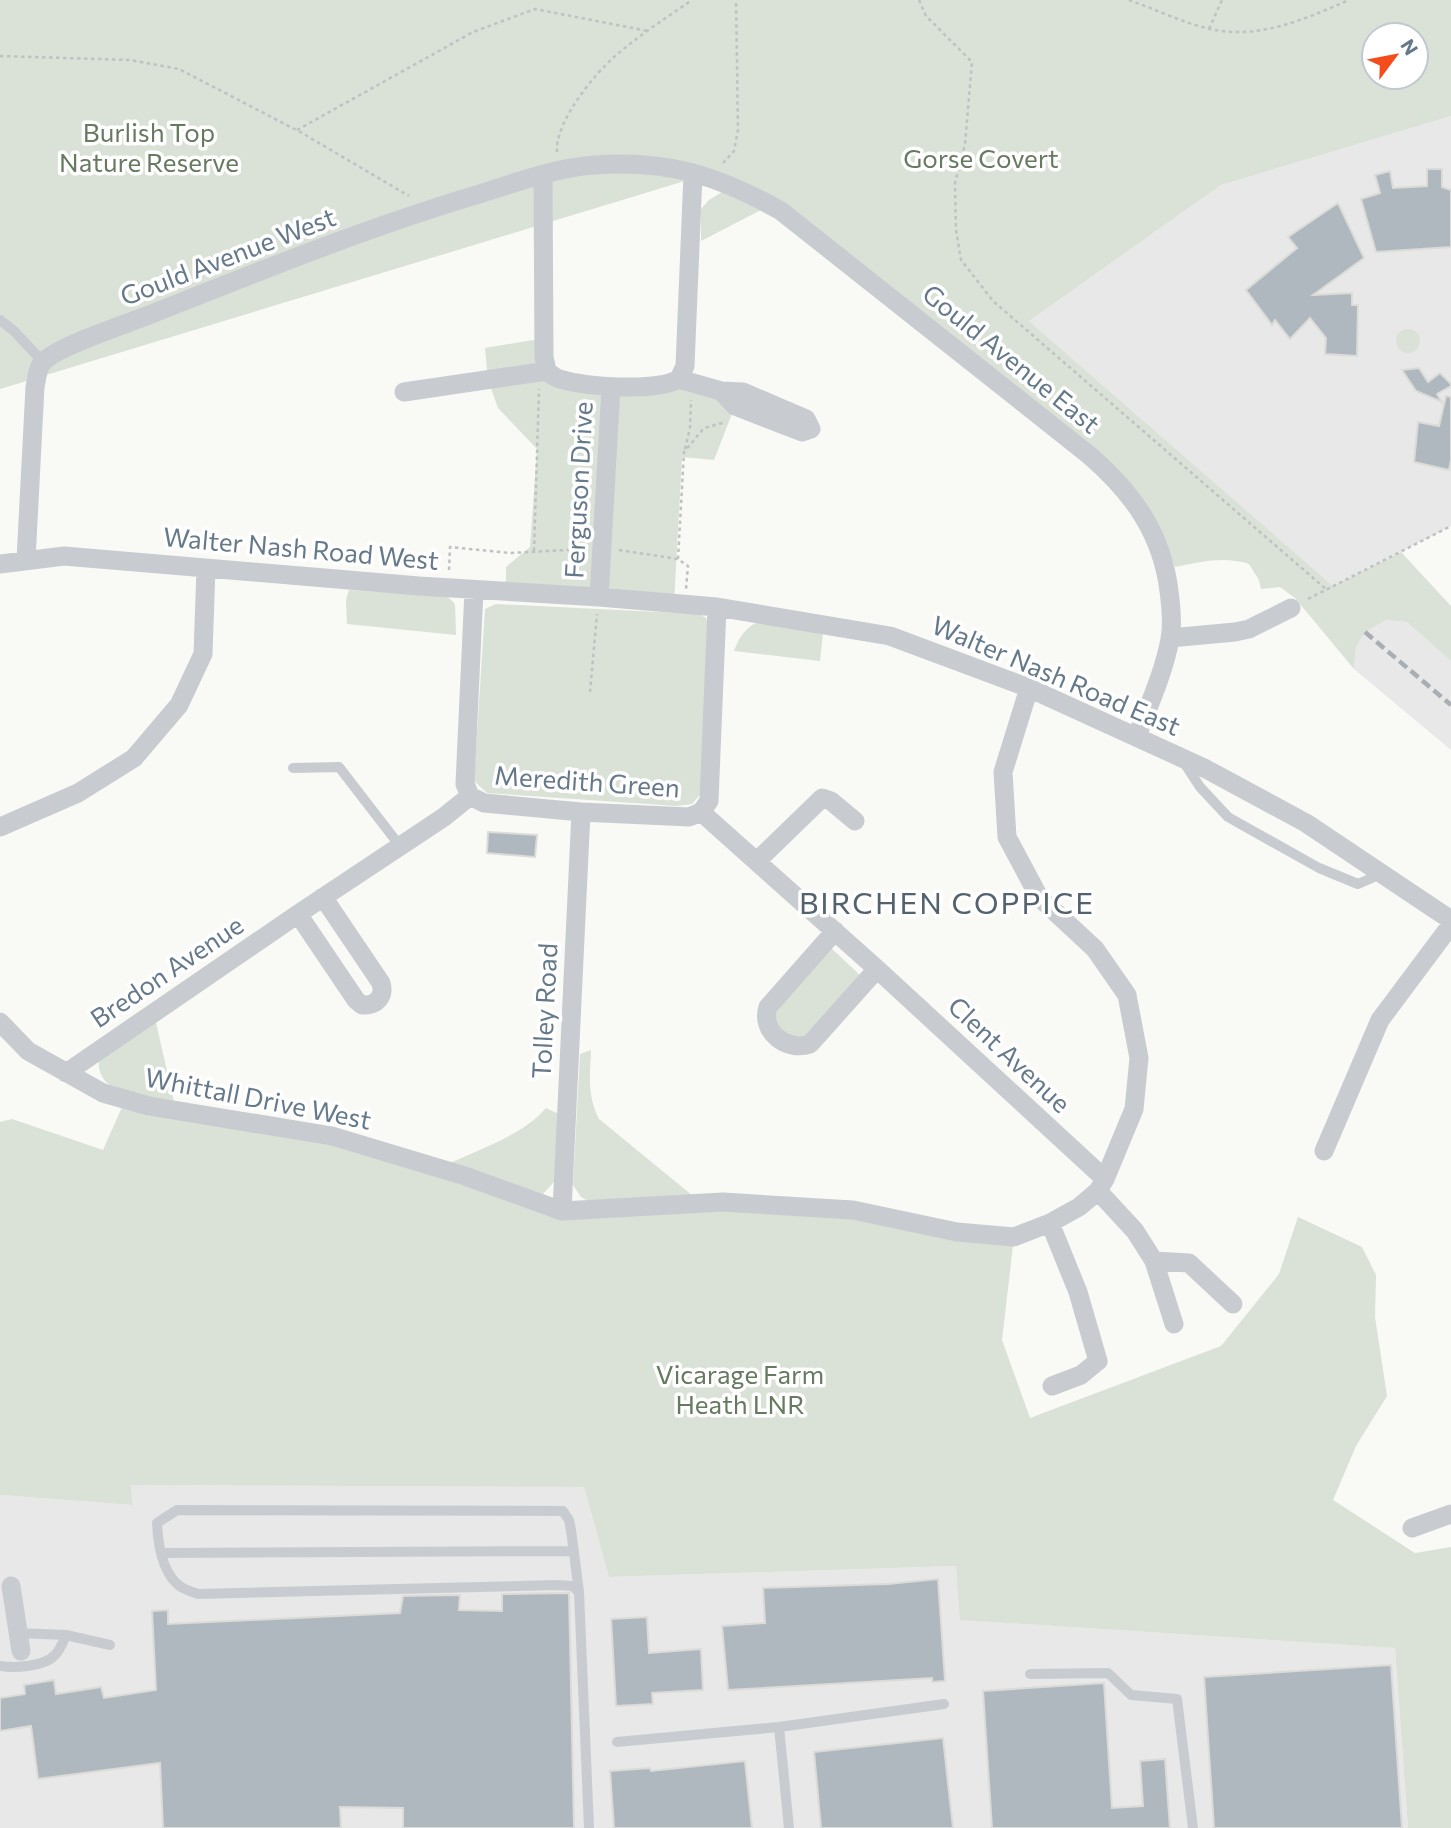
<svg xmlns="http://www.w3.org/2000/svg" width="1451" height="1828" font-family="Commissioner,sans-serif">
<style>
.built{fill:#e7e8e7}
.green{fill:#dae1d6;fill-rule:evenodd}
.building{fill:#afb8be;stroke:#dbdbd8;stroke-width:2}
.lines{fill:none;stroke-linecap:round;stroke-linejoin:round}
.path{stroke:#bfc2c4;stroke-width:2.5;stroke-dasharray:3.5 3.5;stroke-linecap:butt}
.lane{stroke:#c8ccd0;stroke-width:10}
.street{stroke:#c8ccd0;stroke-width:19}
.rail{stroke:#a8aeb4;stroke-width:4.5;stroke-dasharray:10 5;stroke-linecap:butt}
.labels{text-anchor:middle;stroke-width:7;stroke-linejoin:round;paint-order:stroke}
.park-label{font-size:26px;fill:#667a60;stroke:#fff}
.street-label{font-size:26px;fill:#65798a;stroke:#fff}
.quarter-label{font-size:30px;letter-spacing:2px;fill:#54626e;stroke:#fff}
</style>
<rect width="100%" height="100%" fill="#f9f9f6"/>
<path class="built" d="M1451 116V526L1333 586 1029 321 1221 185Z
M1386 620 1407 622 1451 661V750L1354 669 1356 647 1365 632Z
M131 1485 584 1487 609 1577 956 1566 961 1620 1395 1648 1408 1828H0V1495L131 1505Z"/>
<path class="green" d="M0 0H1451V116L1221 185 1029 321 1333 586 1401 552 1451 606V661L1407 622 1386 620 1365 632 1356 647 1354 669 1295 598 1280 587 1261 589 1259 580 1249 564C1224 556 1201 562 1175 567L1163 535 951 337 711 173 0 389ZM1374 35H1416V77H1374Z
M722 192 761 210 701 241V209L709 200Z
M1396 341a12 12 0 1 1 24 0a12 12 0 1 1-24 0Z
M545 338 558 379H679L735 406 714 460 682 457 674 603 506 590V567L530 547 537 449 498 408 488 380 485 348Z
M349 590 447 596 455 604 456 635 347 624 346 600Z
M496 604 699 614 706 618 709 628 704 790 692 804 677 806 487 793 474 781 485 609Z
M760 621 823 633 820 661 734 651C740 636 745 628 760 621Z
M830 947 860 975 804 1039 793 1040 775 1024 774 1010Z
M155 1018 174 1102C147 1097 95 1097 99 1059Z
M591 1050C590 1075 587 1096 599 1119L693 1196 590 1202 581 1197 573 1185 580 1054Z
M122 1107 332 1136 562 1211 723 1202 1014 1237 1002 1340 1030 1418 1221 1346 1279 1274 1298 1217 1362 1247 1376 1275 1375 1317 1387 1396 1356 1446 1333 1500 1415 1553 1451 1547V1828H1408L1395 1648 960 1620 956 1566 609 1577 584 1487 131 1485 132 1505 0 1495V1122L12 1119 103 1150Z
M546 1108 561 1115 554 1182 543 1194 446 1165C479 1149 522 1136 546 1108Z"/>
<path class="building" d="M1427 169H1442V187L1451 190V247L1376 252 1361 199 1380 193 1375 175 1390 171 1393 188 1427 186Z
M1338 203 1364 258 1313 295 1352 293V305H1358L1357 356 1325 354 1326 338 1310 318 1290 339 1275 320 1272 325 1246 290 1297 248 1288 237Z
M1419 368 1428 382 1440 373 1451 384V386L1437 394 1442 402 1416 391 1402 370Z
M1446 396 1451 397V460L1449 470 1414 462 1418 422 1439 426Z
M488 832 537 835 535 857 487 853Z
M938 1579 945 1681 932 1682V1678L728 1690 722 1626 765 1623 763 1588 888 1584Z
M569 1593 574 1828H403V1808L340 1807 341 1828H163L160 1763 38 1779 31 1726 0 1731V1698L25 1694 24 1685 54 1680 56 1694 101 1687 104 1698 156 1690 152 1611 168 1610V1624L400 1613 403 1596 460 1595 459 1610 502 1611V1594Z
M647 1617 649 1653 701 1649 703 1690 652 1693 653 1704 616 1706 611 1619Z
M1391 1665 1402 1828H1214L1204 1677Z
M1104 1683 1112 1808 1143 1806 1140 1761 1165 1759 1170 1828H992L983 1691Z
M943 1738 953 1828H821L814 1752Z
M745 1761 752 1828H614L610 1771 650 1768 651 1771Z"/>
<g class="lines">
<path class="path" d="M919 0 926 16 972 62 965 144 955 183 956 230 961 260 993 301 1327 590
M1129 0C1155 9 1183 23 1210 29 1259 40 1305 19 1349 0
M1209 29 1222 0
M0 56 130 60 179 69 302 133 409 196
M297 130 473 32 535 9 648 31
M557 152C555 122 593 76 614 57 638 36 666 18 692 0
M723 163 734 151 738 130 736 0
M685 449 690 428 691 400
M619 550 678 559 688 566 686 589
M534 551 539 389
M678 559 684 452 704 428 726 422
M449 570 450 547 510 553 584 549
M1308 599 1451 526
M590 692 597 614"/>
<path class="lane" d="M0 320 14 331 43 362
M1183 761 1200 787 1228 817 1319 868 1358 884 1381 874
M293 768 339 767 400 846
M161 1553 574 1551
M579 1592 572 1586 557 1585 198 1594C193 1592 186 1590 181 1587 162 1574 158 1545 157 1523L177 1510 563 1511 569 1520 571 1530 579 1592 589 1828
M66 1635 110 1645
M0 1666C15 1668 44 1667 55 1655 60 1650 63 1642 66 1635L18 1633
M1030 1674 1108 1673 1131 1695 1177 1699 1193 1828
M779 1727 789 1828
M617 1742 779 1727 944 1704"/>
<path class="street" d="M543 175 544 357 547 371
M679 379 685 366 693 174
M404 392 547 371C551 374 555 378 560 379 587 387 656 392 679 379L721 391 743 392 806 419 811 429 802 432 735 406 721 391
M26 560 35 387C37 379 37 368 43 362 57 346 130 323 154 313 260 271 366 228 476 195 515 183 554 168 594 165 669 160 717 175 781 211L1089 455C1132 492 1162 533 1169 591 1171 606 1173 624 1170 639 1164 672 1149 705 1137 736
M0 564 64 556 419 586 599 597 717 607 890 636 1029 688 1206 769 1306 823 1451 920
M474 590 465 784 470 796 484 803 581 812 689 817 701 812 709 801 717 607
M599 597 611 387
M1170 638 1235 632 1249 629 1291 608
M701 812 877 969 1105 1179
M0 827 78 793 134 758 179 705 203 654 206 568
M757 861 822 798 831 801 855 821
M298 914 356 1000 362 1005C376 1006 385 997 381 983L323 897
M835 931 768 1007C760 1032 787 1052 810 1044L877 969
M0 1022 28 1051 103 1093 149 1106 332 1136 465 1176 562 1211 723 1202 853 1210 957 1232 1014 1237 1050 1223 1079 1207 1098 1191 1105 1179 1134 1109 1139 1058 1127 995 1095 949 1039 897 1007 837 1003 772 1029 688
M66 1073 298 914 444 817 470 796
M1324 1151 1380 1020 1451 925
M1098 1191 1135 1231 1154 1261 1174 1324
M562 1211 581 812
M1050 1223 1078 1292 1098 1361 1081 1375 1052 1386
M1154 1261 1189 1263 1233 1304
M1412 1528 1451 1514
M11 1586 21 1651"/>
<path class="rail" d="M1365 632 1451 705"/>
</g>
<g class="labels">
<g class="park-label">
<text x="149" y="142">Burlish Top<tspan x="149" dy="30">Nature Reserve</tspan></text>
<text x="981" y="168">Gorse Covert</text>
<text x="740" y="1384">Vicarage Farm<tspan x="740" dy="30">Heath LNR</tspan></text>
</g>
<g class="street-label">
<text transform="translate(228 257) rotate(-21)" y="9">Gould Avenue West</text>
<text transform="translate(1011 359) rotate(39)" y="9">Gould Avenue East</text>
<text transform="translate(579 490) rotate(-87)" y="9">Ferguson Drive</text>
<text transform="translate(301 549) rotate(5)" y="9">Walter Nash Road West</text>
<text transform="translate(1056 676) rotate(23)" y="9">Walter Nash Road East</text>
<text transform="translate(587 782) rotate(4)" y="9">Meredith Green</text>
<text transform="translate(167 972) rotate(-34)" y="9">Bredon Avenue</text>
<text transform="translate(545 1011) rotate(-87)" y="9">Tolley Road</text>
<text transform="translate(1009 1055) rotate(43)" y="9">Clent Avenue</text>
<text transform="translate(258 1099) rotate(11)" y="9">Whittall Drive West</text>
</g>
<g class="quarter-label">
<text x="947" y="914">BIRCHEN COPPICE</text>
</g>
</g>
<g transform="translate(1395 56) rotate(58)"><circle r="33" fill="#ffffff" stroke="#c1c9d0" stroke-width="2"/>
<path d="M0-5L12 26L0 18L-12 26Z" fill="#f44d1b"/>
<text y="-10" font-size="19" font-weight="bold" text-anchor="middle" fill="#65798a">N</text>
</g>
</svg>
